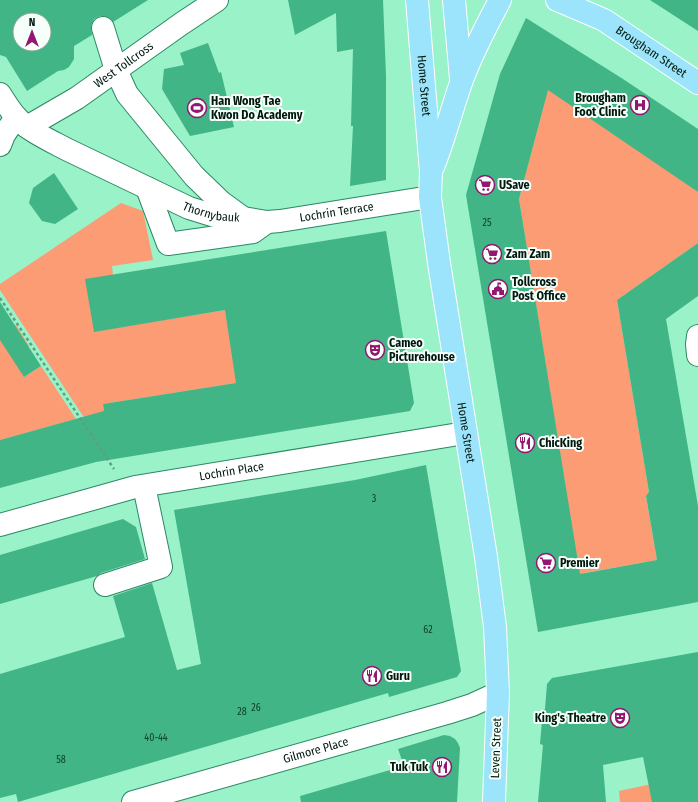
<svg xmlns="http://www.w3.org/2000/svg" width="698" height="802" font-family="'Fira Sans Condensed',sans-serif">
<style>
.green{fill:#fb9c75}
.building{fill:#41b586;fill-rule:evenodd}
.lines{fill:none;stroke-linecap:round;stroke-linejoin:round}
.minor-casing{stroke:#2b8863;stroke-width:24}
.major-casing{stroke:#fff;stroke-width:24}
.path{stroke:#5f9f81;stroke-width:2.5;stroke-dasharray:3 3;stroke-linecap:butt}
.minor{stroke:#fff;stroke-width:22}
.major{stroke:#9ce4fb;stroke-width:22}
.labels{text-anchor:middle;stroke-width:4;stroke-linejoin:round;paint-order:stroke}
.number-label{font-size:10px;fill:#10402c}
.street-label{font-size:12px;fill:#00190e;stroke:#f7fffb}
.poi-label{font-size:12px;font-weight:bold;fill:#00190e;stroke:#f7fffb;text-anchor:start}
</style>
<rect width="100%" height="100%" fill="#99f2c8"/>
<path class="green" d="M551 84 698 192V243L617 300 649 492 646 497 657 560 584 573 580 578 519 199 545 100 540 89Z
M121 203 143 211 153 260 112 266 113 275 94 331 232 309 243 382 103 404 112 460 0 290V284Z
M16 325 29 346 22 351 24 377 41 366 76 419 0 440V336Z
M675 779 658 802H620L619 791Z"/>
<path class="building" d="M0 0H148L113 22 111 19 105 16H100L94 19 91 26 92 35 74 46V59L69 67 64 70 58 71 27 91 6 57 0 55ZM20 20H44V44H20Z
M288 0H383L386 76V180L350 186 353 126H351L353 49 337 52 336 13 295 35Z
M650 0H698V31Z
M526 18 623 79 698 129V192L548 90 519 199 580 574 657 560 646 496 649 492 617 300 698 243V296L666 319 698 506V602L538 632 466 195 500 74Z
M208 43 219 73 221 72 234 127 190 136 162 89 164 69 184 65 180 53Z
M54 173 78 209 55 224 42 221 29 203 33 188Z
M386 231 414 403 410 411 96 462 0 488V440L104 411 103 404 236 383 225 310 94 332 85 279Z
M0 302 41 366 24 377 0 340Z
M426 465 461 671 457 677 389 697 388 693 18 802 16 794 0 798V674L125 637 113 596 152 583 177 670 201 664 174 510 355 480Z
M123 519 136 527 145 559 101 573 97 576 0 604V555Z
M698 652V802H652L643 757 603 765 606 802H538L543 745 540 744 543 709H545L547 684 552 678Z
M444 735 450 736 455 739 458 743 460 748 457 802H301L300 796 404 766 398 749Z"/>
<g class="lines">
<defs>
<g id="minor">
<path d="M103 28 116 70 127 94 194 176 221 202 243 218"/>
<path id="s1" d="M0 94C5 102 10 110 16 117 29 131 49 140 66 149L189 208 215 216 243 218 267 222 280 221 430 197"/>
<path id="s2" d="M27 127 77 98 181 24 217 0"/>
<path d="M0 145 4 135 16 117"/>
<path d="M147 188 168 244 253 232 267 222"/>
<path d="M698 336 697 344 698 355"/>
<path id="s3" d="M0 525 135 487 465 433"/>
<path d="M105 585 161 567 144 486"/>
<path id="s4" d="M133 802 447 713 472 705 498 693"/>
</g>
<g id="major">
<path id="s5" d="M417 0 431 172 430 197 439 263 486 557 495 627 498 693 494 802"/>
<path d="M454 0 461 79"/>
<path id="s6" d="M557 0 604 20 698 83"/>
<path d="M433 167C444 140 451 111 461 83 471 54 486 27 500 0"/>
</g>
</defs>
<use href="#minor" class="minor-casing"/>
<use href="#major" class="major-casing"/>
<path class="path" d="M0 298 114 469"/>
<use href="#minor" class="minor"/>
<use href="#major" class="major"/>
</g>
<defs>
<symbol id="hospital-ring" viewBox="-11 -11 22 22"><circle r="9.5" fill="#f7fffb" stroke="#941671" stroke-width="1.5"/><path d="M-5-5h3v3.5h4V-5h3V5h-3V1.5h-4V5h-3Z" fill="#941671"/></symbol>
<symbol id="stadium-ring" viewBox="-11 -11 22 22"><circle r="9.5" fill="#f7fffb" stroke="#941671" stroke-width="1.5"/><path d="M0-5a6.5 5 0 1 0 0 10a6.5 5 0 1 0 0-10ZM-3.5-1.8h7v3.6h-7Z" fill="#941671"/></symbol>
<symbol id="supermarket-ring" viewBox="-11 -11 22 22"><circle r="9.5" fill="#f7fffb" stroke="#941671" stroke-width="1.5"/><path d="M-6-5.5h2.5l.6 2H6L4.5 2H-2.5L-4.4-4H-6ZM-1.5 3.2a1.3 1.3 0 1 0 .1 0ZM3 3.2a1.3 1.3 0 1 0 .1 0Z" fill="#941671"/></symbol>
<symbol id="civic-ring" viewBox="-11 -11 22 22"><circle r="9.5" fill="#f7fffb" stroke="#941671" stroke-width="1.5"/><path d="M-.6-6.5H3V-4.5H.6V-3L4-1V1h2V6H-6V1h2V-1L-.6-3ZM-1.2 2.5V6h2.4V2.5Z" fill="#941671"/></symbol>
<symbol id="theatre-ring" viewBox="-11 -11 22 22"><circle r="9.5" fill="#f7fffb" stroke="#941671" stroke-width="1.5"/><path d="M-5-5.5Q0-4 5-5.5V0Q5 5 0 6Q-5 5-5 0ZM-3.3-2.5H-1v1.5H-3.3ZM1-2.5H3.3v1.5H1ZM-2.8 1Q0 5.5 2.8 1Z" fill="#941671"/></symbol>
<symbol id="restaurant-ring" viewBox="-11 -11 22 22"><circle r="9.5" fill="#f7fffb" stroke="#941671" stroke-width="1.5"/><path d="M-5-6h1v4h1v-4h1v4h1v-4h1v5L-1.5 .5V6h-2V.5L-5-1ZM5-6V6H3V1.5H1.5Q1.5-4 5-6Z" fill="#941671"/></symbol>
</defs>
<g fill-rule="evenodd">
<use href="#hospital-ring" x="629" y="94" width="22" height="22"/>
<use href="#stadium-ring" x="186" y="97" width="22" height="22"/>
<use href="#supermarket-ring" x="474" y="174" width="22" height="22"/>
<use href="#supermarket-ring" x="481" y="243" width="22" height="22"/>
<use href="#civic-ring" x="487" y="278" width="22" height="22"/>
<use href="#theatre-ring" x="364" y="339" width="22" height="22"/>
<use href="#restaurant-ring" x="514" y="432" width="22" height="22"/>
<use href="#supermarket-ring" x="535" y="552" width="22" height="22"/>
<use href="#restaurant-ring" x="361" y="665" width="22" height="22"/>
<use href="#theatre-ring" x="609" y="707" width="22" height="22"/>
<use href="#restaurant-ring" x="431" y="756" width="22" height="22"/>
</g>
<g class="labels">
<g class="number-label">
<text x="487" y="226">25</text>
<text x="374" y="502">3</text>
<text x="428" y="633">62</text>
<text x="256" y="711">26</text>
<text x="242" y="715">28</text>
<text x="156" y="741">40-44</text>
<text x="61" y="763">58</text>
</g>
<g class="street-label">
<text dy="4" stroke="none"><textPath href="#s6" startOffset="108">Brougham Street</textPath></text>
<text dy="4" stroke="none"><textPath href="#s2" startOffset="115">West Tollcross</textPath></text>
<text dy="4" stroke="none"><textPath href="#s5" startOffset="86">Home Street</textPath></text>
<text dy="4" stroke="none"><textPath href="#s1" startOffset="247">Thornybauk</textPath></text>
<text dy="4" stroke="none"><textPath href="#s1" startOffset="374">Lochrin Terrace</textPath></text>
<text dy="4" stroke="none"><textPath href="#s5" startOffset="436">Home Street</textPath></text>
<text dy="4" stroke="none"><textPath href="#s3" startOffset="238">Lochrin Place</textPath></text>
<text transform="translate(496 748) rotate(-88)" y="4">Leven Street</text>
<text dy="4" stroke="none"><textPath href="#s4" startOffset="190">Gilmore Place</textPath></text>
</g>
<g class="poi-label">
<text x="626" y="102" text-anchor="end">Brougham<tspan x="626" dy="14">Foot Clinic</tspan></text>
<text x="211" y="105">Han Wong Tae<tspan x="211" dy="14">Kwon Do Academy</tspan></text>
<text x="499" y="189">USave</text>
<text x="506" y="258">Zam Zam</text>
<text x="512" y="286">Tollcross<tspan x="512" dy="14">Post Office</tspan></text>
<text x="389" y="347">Cameo<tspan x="389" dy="14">Picturehouse</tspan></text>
<text x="539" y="447">ChicKing</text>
<text x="560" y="567">Premier</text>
<text x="386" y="680">Guru</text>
<text x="606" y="722" text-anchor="end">King's Theatre</text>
<text x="428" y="771" text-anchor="end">Tuk Tuk</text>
</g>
</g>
<g transform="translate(32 32)"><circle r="19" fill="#f7fffb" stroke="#94a39c"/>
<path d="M0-3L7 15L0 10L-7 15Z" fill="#941671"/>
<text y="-6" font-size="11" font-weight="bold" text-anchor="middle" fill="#00190e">N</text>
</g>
</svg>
